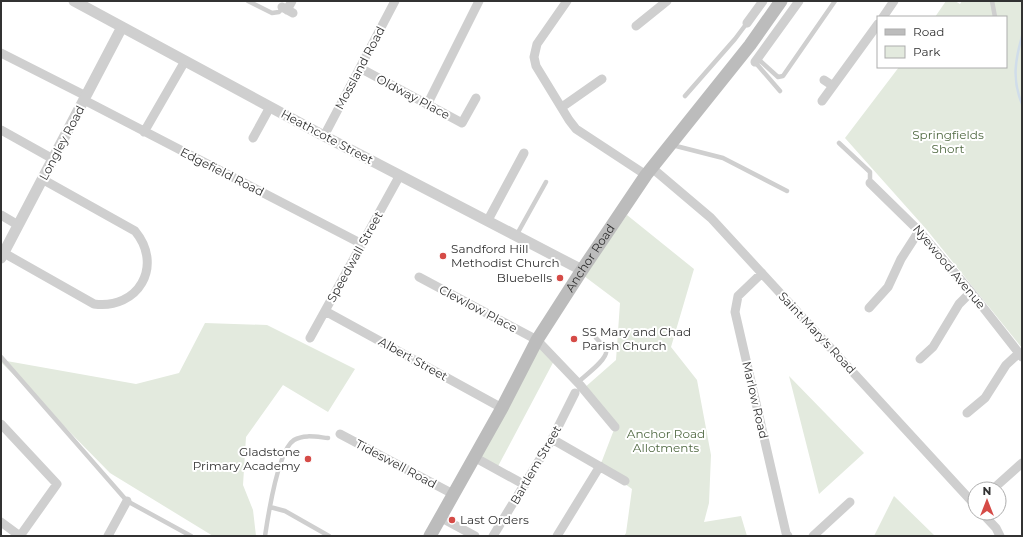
<svg xmlns="http://www.w3.org/2000/svg" width="1023" height="537" font-family="Montserrat,sans-serif">
<style>
.green{fill:#e3eade}
.lines{fill:none;stroke-linecap:round;stroke-linejoin:round}
.stream{stroke:#d0ddea;stroke-width:2.5}
.service{stroke:#cfcfcf;stroke-width:4.5}
.minor{stroke:#cfcfcf;stroke-width:9}
.tertiary{stroke:#cfcfcf;stroke-width:11}
.secondary{stroke:#bcbcbc;stroke-width:13}
.poi-dot{fill:#d54b47;stroke:#fff;stroke-width:1.5}
.labels{text-anchor:middle;stroke-width:4;stroke-linejoin:round;paint-order:stroke}
.street-label{font-size:12px;fill:#323232;stroke:#fff}
.park-label{font-size:12px;fill:#516a43;stroke:#fff}
.poi-label{font-size:12px;fill:#323232;stroke:#fff;text-anchor:start}
</style>
<rect width="100%" height="100%" fill="#fff"/>
<path class="green" d="M946 1H955L960 4 962 1H1022V348L927 230 845 138 899 67H1006V17H935Z
M627 215 694 269 671 347 697 380 711 455 709 503 704 522 741 516 747 536H624L626 533 632 489 600 466 615 427 583 389 616 360 620 303 584 276Z
M205 323 267 325 355 369 328 412 283 385 246 437 243 485 253 510 256 536H213L110 473 1 362V360L136 384 179 373Z
M537 340 556 357 496 470 474 457Z
M789 376 864 453 819 494Z
M894 496 935 536H874Z"/>
<g class="lines">
<path class="stream" d="M1022 36C1015 61 1012 80 1022 104"/>
<path class="service" d="M248 1 272 13 279 12 283 8
M992 1 995 17
M757 58 778 77 783 76 835 1
M755 62 780 91
M685 96 735 39 747 23
M839 143 870 172V183
M672 145 723 158 787 191
M516 236 546 182
M1 357 127 501 191 536
M577 383C583 377 609 359 606 350 604 346 599 341 596 338
M270 507 285 511 329 536
M265 536C268 516 278 450 294 440 304 434 317 437 328 438"/>
<path class="minor" d="M567 1 537 44 534 57 536 66 569 120 576 129 646 175
M282 7 293 13
M287 10 292 1
M883 17 894 1
M747 23 763 1
M636 26 667 1
M1 53 86 96
M755 62 799 1
M360 68 462 123 476 98
M824 80 833 86
M84 100 362 244
M822 101 878 24
M427 105 479 1
M562 107 602 79
M1 130 53 159
M144 132 185 61
M324 136 395 1
M253 138 270 107
M652 168 711 218 975 505
M870 183 919 231 971 292 1022 357
M1 215 18 225
M488 220 524 153
M4 253 94 304C138 310 164 266 135 231L42 179
M762 273 738 296 735 312 786 533 788 536
M419 277 537 340 580 385 615 427
M869 308 888 287 901 259 919 231
M325 311 502 408
M310 338 400 175
M920 359 933 347 959 304 971 292
M967 413 985 398 1006 365 1019 353
M1 424 57 484 20 536
M340 434 453 494
M552 439 625 481
M474 457 525 485
M993 489 1022 463
M982 513 996 528 1000 536
M440 517 475 536
M1 522 20 536
M108 536 127 501
M493 536 552 439 575 393
M557 536 600 466
M813 536 850 502"/>
<path class="tertiary" d="M74 1 324 136 582 270
M1 258 122 27"/>
<path class="secondary" id="s1" d="M430 536 502 408 537 340 582 270 646 175 750 45 781 1"/>
</g>
<g class="poi-dot">
<circle cx="443" cy="256" r="4"/>
<circle cx="560" cy="278" r="4"/>
<circle cx="574" cy="339" r="4"/>
<circle cx="308" cy="459" r="4"/>
<circle cx="452" cy="520" r="4"/>
</g>
<g class="labels">
<g class="street-label">
<text transform="translate(360 68) rotate(-62)" y="4">Mossland Road</text>
<text transform="translate(413 97) rotate(28)" y="4">Oldway Place</text>
<text transform="translate(327 137) rotate(28)" y="4">Heathcote Street</text>
<text transform="translate(62 143) rotate(-62)" y="4">Longley Road</text>
<text transform="translate(222 172) rotate(27)" y="4">Edgefield Road</text>
<text transform="translate(355 257) rotate(-61)" y="4">Speedwall Street</text>
<text dy="4" stroke="none"><textPath href="#s1" startOffset="321">Anchor Road</textPath></text>
<text transform="translate(949 267) rotate(50)" y="4">Nyewood Avenue</text>
<text transform="translate(478 309) rotate(28)" y="4">Clewlow Place</text>
<text transform="translate(817 333) rotate(47)" y="4">Saint Mary's Road</text>
<text transform="translate(413 359) rotate(29)" y="4">Albert Street</text>
<text transform="translate(755 400) rotate(77)" y="4">Marlow Road</text>
<text transform="translate(396 464) rotate(28)" y="4">Tideswell Road</text>
<text transform="translate(536 465) rotate(-60)" y="4">Bartlem Street</text>
</g>
<g class="park-label">
<text x="948" y="139">Springfields<tspan x="948" dy="14">Short</tspan></text>
<text x="666" y="438">Anchor Road<tspan x="666" dy="14">Allotments</tspan></text>
</g>
<g class="poi-label">
<text x="451" y="253">Sandford Hill<tspan x="451" dy="14">Methodist Church</tspan></text>
<text x="552" y="282" text-anchor="end">Bluebells</text>
<text x="582" y="336">SS Mary and Chad<tspan x="582" dy="14">Parish Church</tspan></text>
<text x="300" y="456" text-anchor="end">Gladstone<tspan x="300" dy="14">Primary Academy</tspan></text>
<text x="460" y="524">Last Orders</text>
</g>
</g>
<rect width="1023" height="537" fill="none" stroke="#323232" stroke-width="4"/>
<rect x="877" y="16" width="130" height="52" fill="#ffffff" stroke="#adadad"/>
<rect x="885" y="29" width="20" height="6" fill="#bcbcbc" stroke="#adadad"/>
<text x="913" y="36" font-size="12" fill="#323232">Road</text>
<rect x="885" y="46" width="20" height="12" fill="#e3eade" stroke="#adadad"/>
<text x="913" y="56" font-size="12" fill="#323232">Park</text>
<g transform="translate(987 501)"><circle r="19" fill="#ffffff" stroke="#adadad"/>
<path d="M0-3L7 15L0 10L-7 15Z" fill="#d54b47"/>
<text y="-6" font-size="11" font-weight="bold" text-anchor="middle" fill="#323232">N</text>
</g>
</svg>
